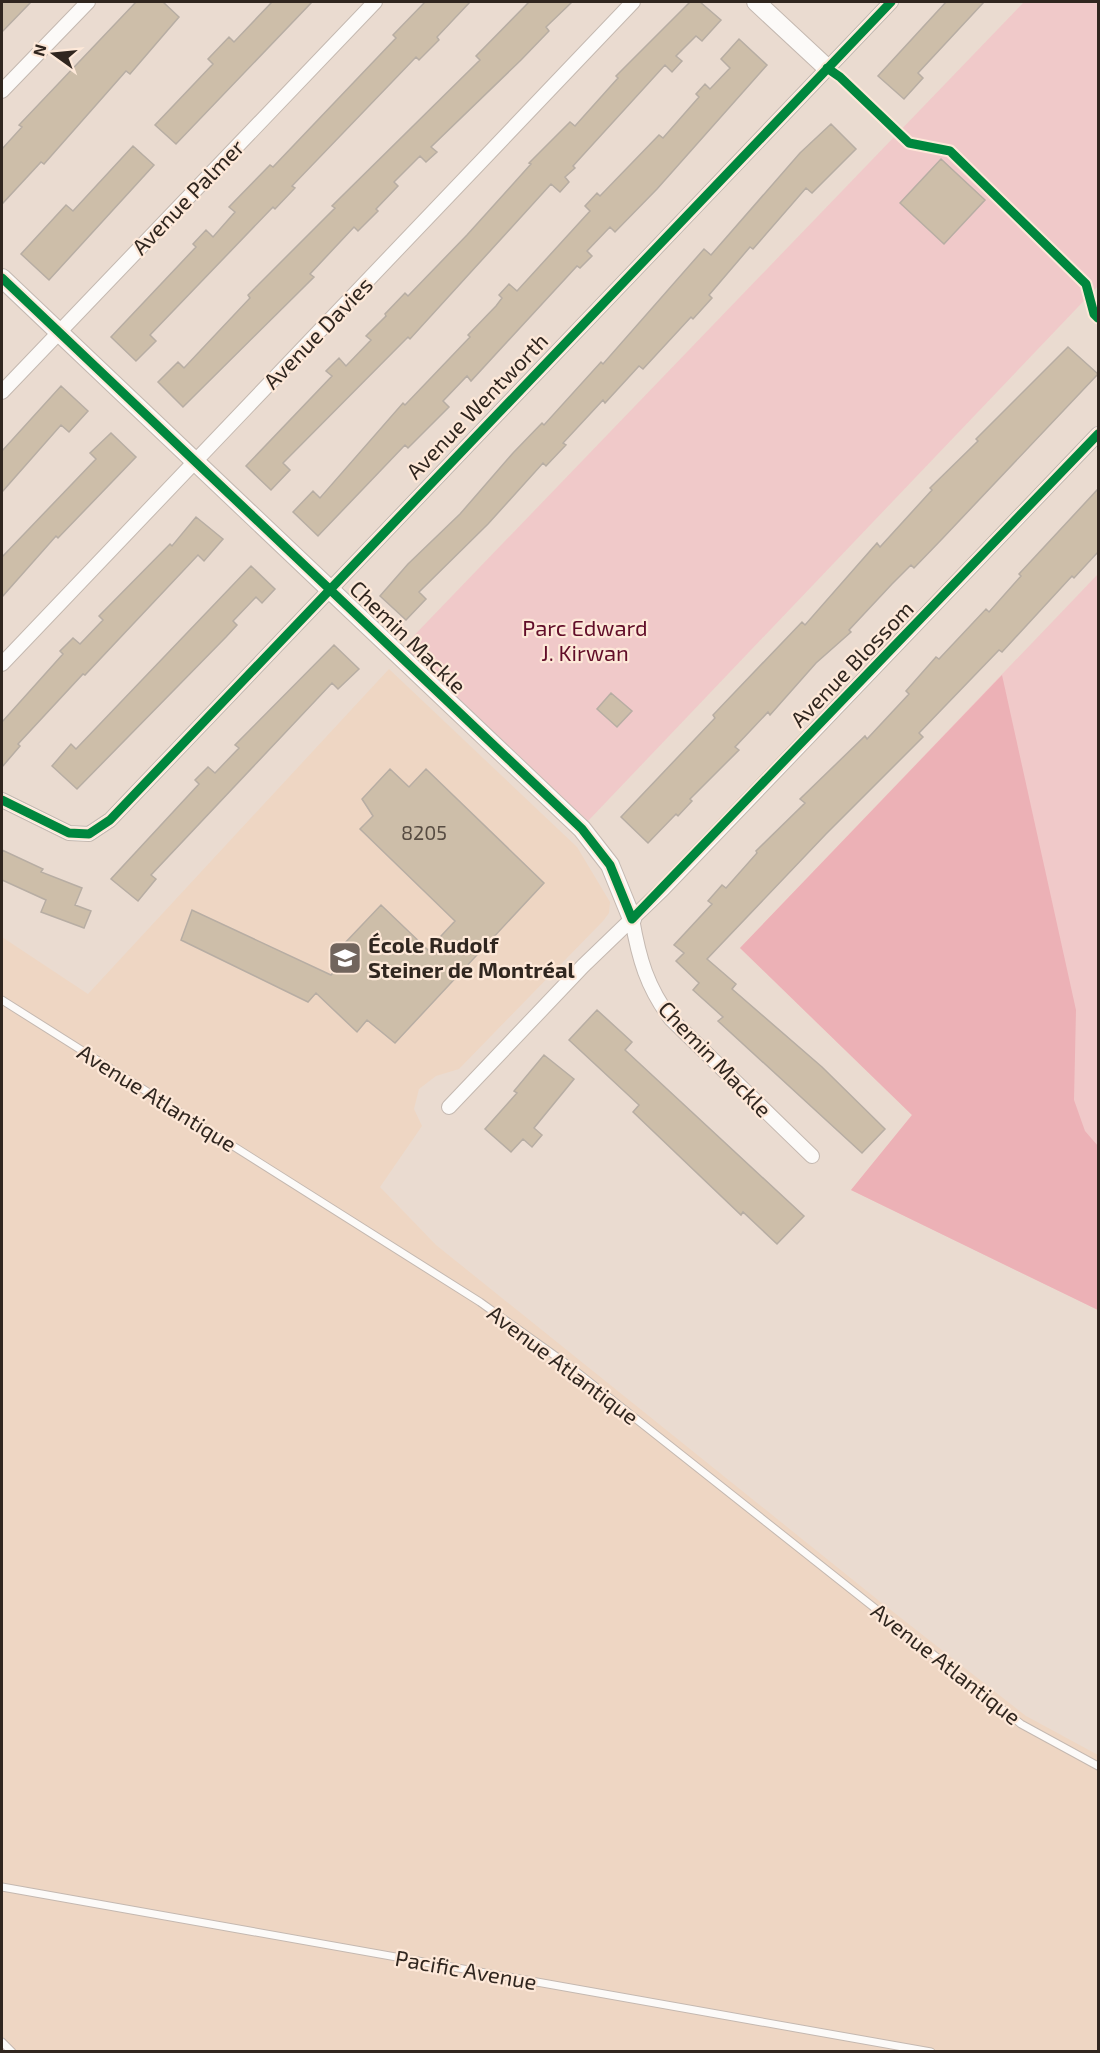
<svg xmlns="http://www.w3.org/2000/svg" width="1100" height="2053" font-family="'Exo 2',sans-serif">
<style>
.built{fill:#eed6c3}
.green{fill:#f0c9c9}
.forest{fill:#ecb1b6}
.building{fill:#cdbea9;stroke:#b7ada3;stroke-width:1.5}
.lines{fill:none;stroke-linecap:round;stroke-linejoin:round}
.service-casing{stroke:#c4b8b0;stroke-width:9}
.minor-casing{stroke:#c4b8b0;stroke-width:16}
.tertiary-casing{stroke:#c4b8b0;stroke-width:20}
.service{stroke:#fcfaf8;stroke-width:7}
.minor{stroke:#fcfaf8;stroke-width:14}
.tertiary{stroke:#fcfaf8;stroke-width:18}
.cycleway-casing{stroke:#fde8d8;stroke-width:13}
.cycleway{stroke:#00873e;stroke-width:9}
.labels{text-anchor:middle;stroke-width:4.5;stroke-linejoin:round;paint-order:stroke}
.number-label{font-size:20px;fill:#574c42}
.street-label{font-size:22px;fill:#30261f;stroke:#fde8d8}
.park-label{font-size:22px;fill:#610d28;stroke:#fde8d8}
.poi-label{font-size:22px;font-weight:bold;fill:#30261f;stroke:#fde8d8;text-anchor:start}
</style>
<rect width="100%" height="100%" fill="#eadbd0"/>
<path class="built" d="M389 669 577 847 610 902 609 913 603 921 459 1069 436 1076 419 1089 414 1109 422 1126 380 1187 436 1245 878 1600 1026 1716 1098 1755V2051H2V937L88 994Z"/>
<path class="green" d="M1024 2H1098V286L588 821 403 647Z
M1098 574V1310L851 1190 912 1115 740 948Z"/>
<path class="forest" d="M1002 675 1076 1010 1074 1100 1085 1131 1098 1146V1310L851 1190 912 1115 740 948Z"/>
<path class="building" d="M2 2H31L2 32Z
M136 2H163L179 17 130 74 126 71 44 164 41 162 2 204V149L22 127 19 125Z
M272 2H312L176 144 155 125 213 64 208 59 229 37 234 42Z
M425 2H470L437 37 439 40 419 60 416 57 292 186 295 188 275 209 273 207 150 335 156 341 136 361 111 337 196 247 193 244 206 230 213 237 235 212 229 207 270 165 273 167 396 38 393 35Z
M529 2H572L546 27 549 31 521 60 431 147 437 152 426 162 420 156 394 182 398 186 376 209 378 211 358 231 354 227 310 274 314 277 183 407 158 382 178 362 184 368 250 298 248 295 335 208 332 206 480 60 476 56Z
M690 2H700L721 20 702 41 696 36 676 56 682 61 672 72 665 65 573 166 575 168 565 177 569 182 560 192 551 184 410 339 408 337 283 463 290 470 271 490 246 466 332 376 326 371 339 358 346 366 371 340 366 336 386 316 385 314 405 293 408 296 467 235 531 164 529 163 570 122 575 126 618 78 616 76Z
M946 2H984L918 73 923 78 904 99 878 76Z
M739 39 767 65 657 189 615 232 610 227 587 251 592 256 580 268 577 266 471 381 467 376 443 401 449 407 408 448 405 445 318 536 293 512 313 491 320 498 403 403 405 405 470 337 468 335 496 306 502 298 499 295 509 284 517 291 590 211 585 206 597 193 600 196 659 135 663 138 699 97 696 94 705 84 710 89 730 68 721 59Z
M831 124 856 149 812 193 806 188 753 249 750 247 709 295 712 298 693 319 691 317 643 369 639 366 605 403 603 400 563 443 566 445 546 466 543 463 488 524 419 592 426 599 406 620 380 596 408 564 460 514 513 453 542 423 544 425 601 362 603 364 704 249 711 255 800 153Z
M133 146 154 165 49 280 21 254 66 205 73 211Z
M941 159 985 200 944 244 900 203Z
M1068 347 1098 374 942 539 914 568 911 565 892 584 849 630 851 632 816 663 770 715 768 712 735 747 739 750 690 799 692 801 678 816 676 814 648 843 621 817 715 718 713 715 802 622 805 625 877 543 880 547 932 490 930 488 978 441 976 439Z
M61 386 88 411 69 432 61 425 2 492V451Z
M111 433 136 457 58 538 56 536 2 597V557L96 459 90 453Z
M1098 489V552L1074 578 1072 576 1002 652 999 650 919 733 923 737 826 834 707 959 736 984 732 989 822 1067 885 1129 862 1153 718 1021 723 1017 693 990 699 983 676 961 684 953 674 945 712 904 708 901 722 885 726 888 757 853 756 851 805 803 800 799 865 736 867 739 909 694 906 691 936 657 939 659 986 609 989 612 1021 576 1019 574Z
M196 517 223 539 204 561 198 555 85 675 83 674 18 744 20 746 2 767V722L63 654 60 651 73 638 80 644 103 620 99 616 170 544 172 546Z
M251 566 275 589 262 603 256 597 233 621 237 625 226 637 77 789 52 766 71 744 76 749Z
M334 645 359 669 338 689 332 683 151 875 156 879 138 901 111 879 199 784 195 780 208 767 215 773 239 748 235 745Z
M611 693 632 711 617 727 597 709Z
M390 769 409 787 426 769 544 883 395 1043 367 1020 357 1032 316 993 308 1002 181 940 192 910 331 975 352 951 344 944 381 905 428 950 455 921 360 829 373 816 362 799Z
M2 850 43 869 41 872 82 888 75 905 91 911 84 928 41 912 46 900 2 880Z
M597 1010 632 1042 625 1050 804 1216 777 1244 743 1212 741 1215 633 1112 639 1105 569 1040Z
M544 1055 574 1079 534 1128 542 1135 532 1147 523 1139 511 1152 485 1129 517 1093 514 1091Z"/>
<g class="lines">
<defs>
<path id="service" d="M2 1000 480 1302 568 1365 1021 1724 1098 1766
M2 1887 931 2052
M2 2042 12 2052"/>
<path id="minor" d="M2 91 88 2
M2 392 375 2
M2 664 633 2
M2 800 69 833 89 834 110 820 891 2
M632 919C639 959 647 987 671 1019L812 1156
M449 1107 583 966 663 889 1098 434"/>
<path id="tertiary" d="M756 2 827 68
M2 278 582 829 610 865 632 919"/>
</defs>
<use href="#service" class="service-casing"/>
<use href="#minor" class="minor-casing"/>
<use href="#tertiary" class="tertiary-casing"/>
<use href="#service" class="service"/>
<use href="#minor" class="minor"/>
<use href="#tertiary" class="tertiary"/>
<defs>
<path id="cycleway" d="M827 68 840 77 909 143 950 151 1086 284 1094 314 1098 318
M2 278 582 829 610 865 632 919 1098 434
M2 800 69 833 89 834 110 820 891 2"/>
</defs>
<use href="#cycleway" class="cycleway-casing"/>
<use href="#cycleway" class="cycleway"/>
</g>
<defs>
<symbol id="school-square" viewBox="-11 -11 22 22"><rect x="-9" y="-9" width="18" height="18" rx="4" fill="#71655d" stroke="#fde8d8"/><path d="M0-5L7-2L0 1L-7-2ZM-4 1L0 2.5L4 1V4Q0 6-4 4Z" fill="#fff"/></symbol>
</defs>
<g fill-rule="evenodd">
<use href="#school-square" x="326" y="939" width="38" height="38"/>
</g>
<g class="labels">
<g class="number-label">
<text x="424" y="840">8205</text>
</g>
<g class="street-label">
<text transform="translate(188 197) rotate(-46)" y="8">Avenue Palmer</text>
<text transform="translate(318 333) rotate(-46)" y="8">Avenue Davies</text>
<text transform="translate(477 406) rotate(-46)" y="8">Avenue Wentworth</text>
<text transform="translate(408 637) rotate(44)" y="8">Chemin Mackle</text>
<text transform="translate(852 664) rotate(-46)" y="8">Avenue Blossom</text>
<text transform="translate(715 1059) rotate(46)" y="8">Chemin Mackle</text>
<text transform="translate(157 1098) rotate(32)" y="8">Avenue Atlantique</text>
<text transform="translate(563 1365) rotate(37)" y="8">Avenue Atlantique</text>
<text transform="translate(946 1664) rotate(38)" y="8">Avenue Atlantique</text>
<text transform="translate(466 1970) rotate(10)" y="8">Pacific Avenue</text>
</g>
<g class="park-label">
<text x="585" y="636">Parc Edward<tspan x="585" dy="25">J. Kirwan</tspan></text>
</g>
<g class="poi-label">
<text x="368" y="953">École Rudolf<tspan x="368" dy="25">Steiner de Montréal</tspan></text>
</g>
</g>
<rect width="1100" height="2053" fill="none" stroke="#30261f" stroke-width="6"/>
<g transform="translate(54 54) rotate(285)" stroke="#fde8d8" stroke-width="4.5" paint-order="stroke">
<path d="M0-4.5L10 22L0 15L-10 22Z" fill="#30261f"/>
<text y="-9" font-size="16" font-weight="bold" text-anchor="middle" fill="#30261f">N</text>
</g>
</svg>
